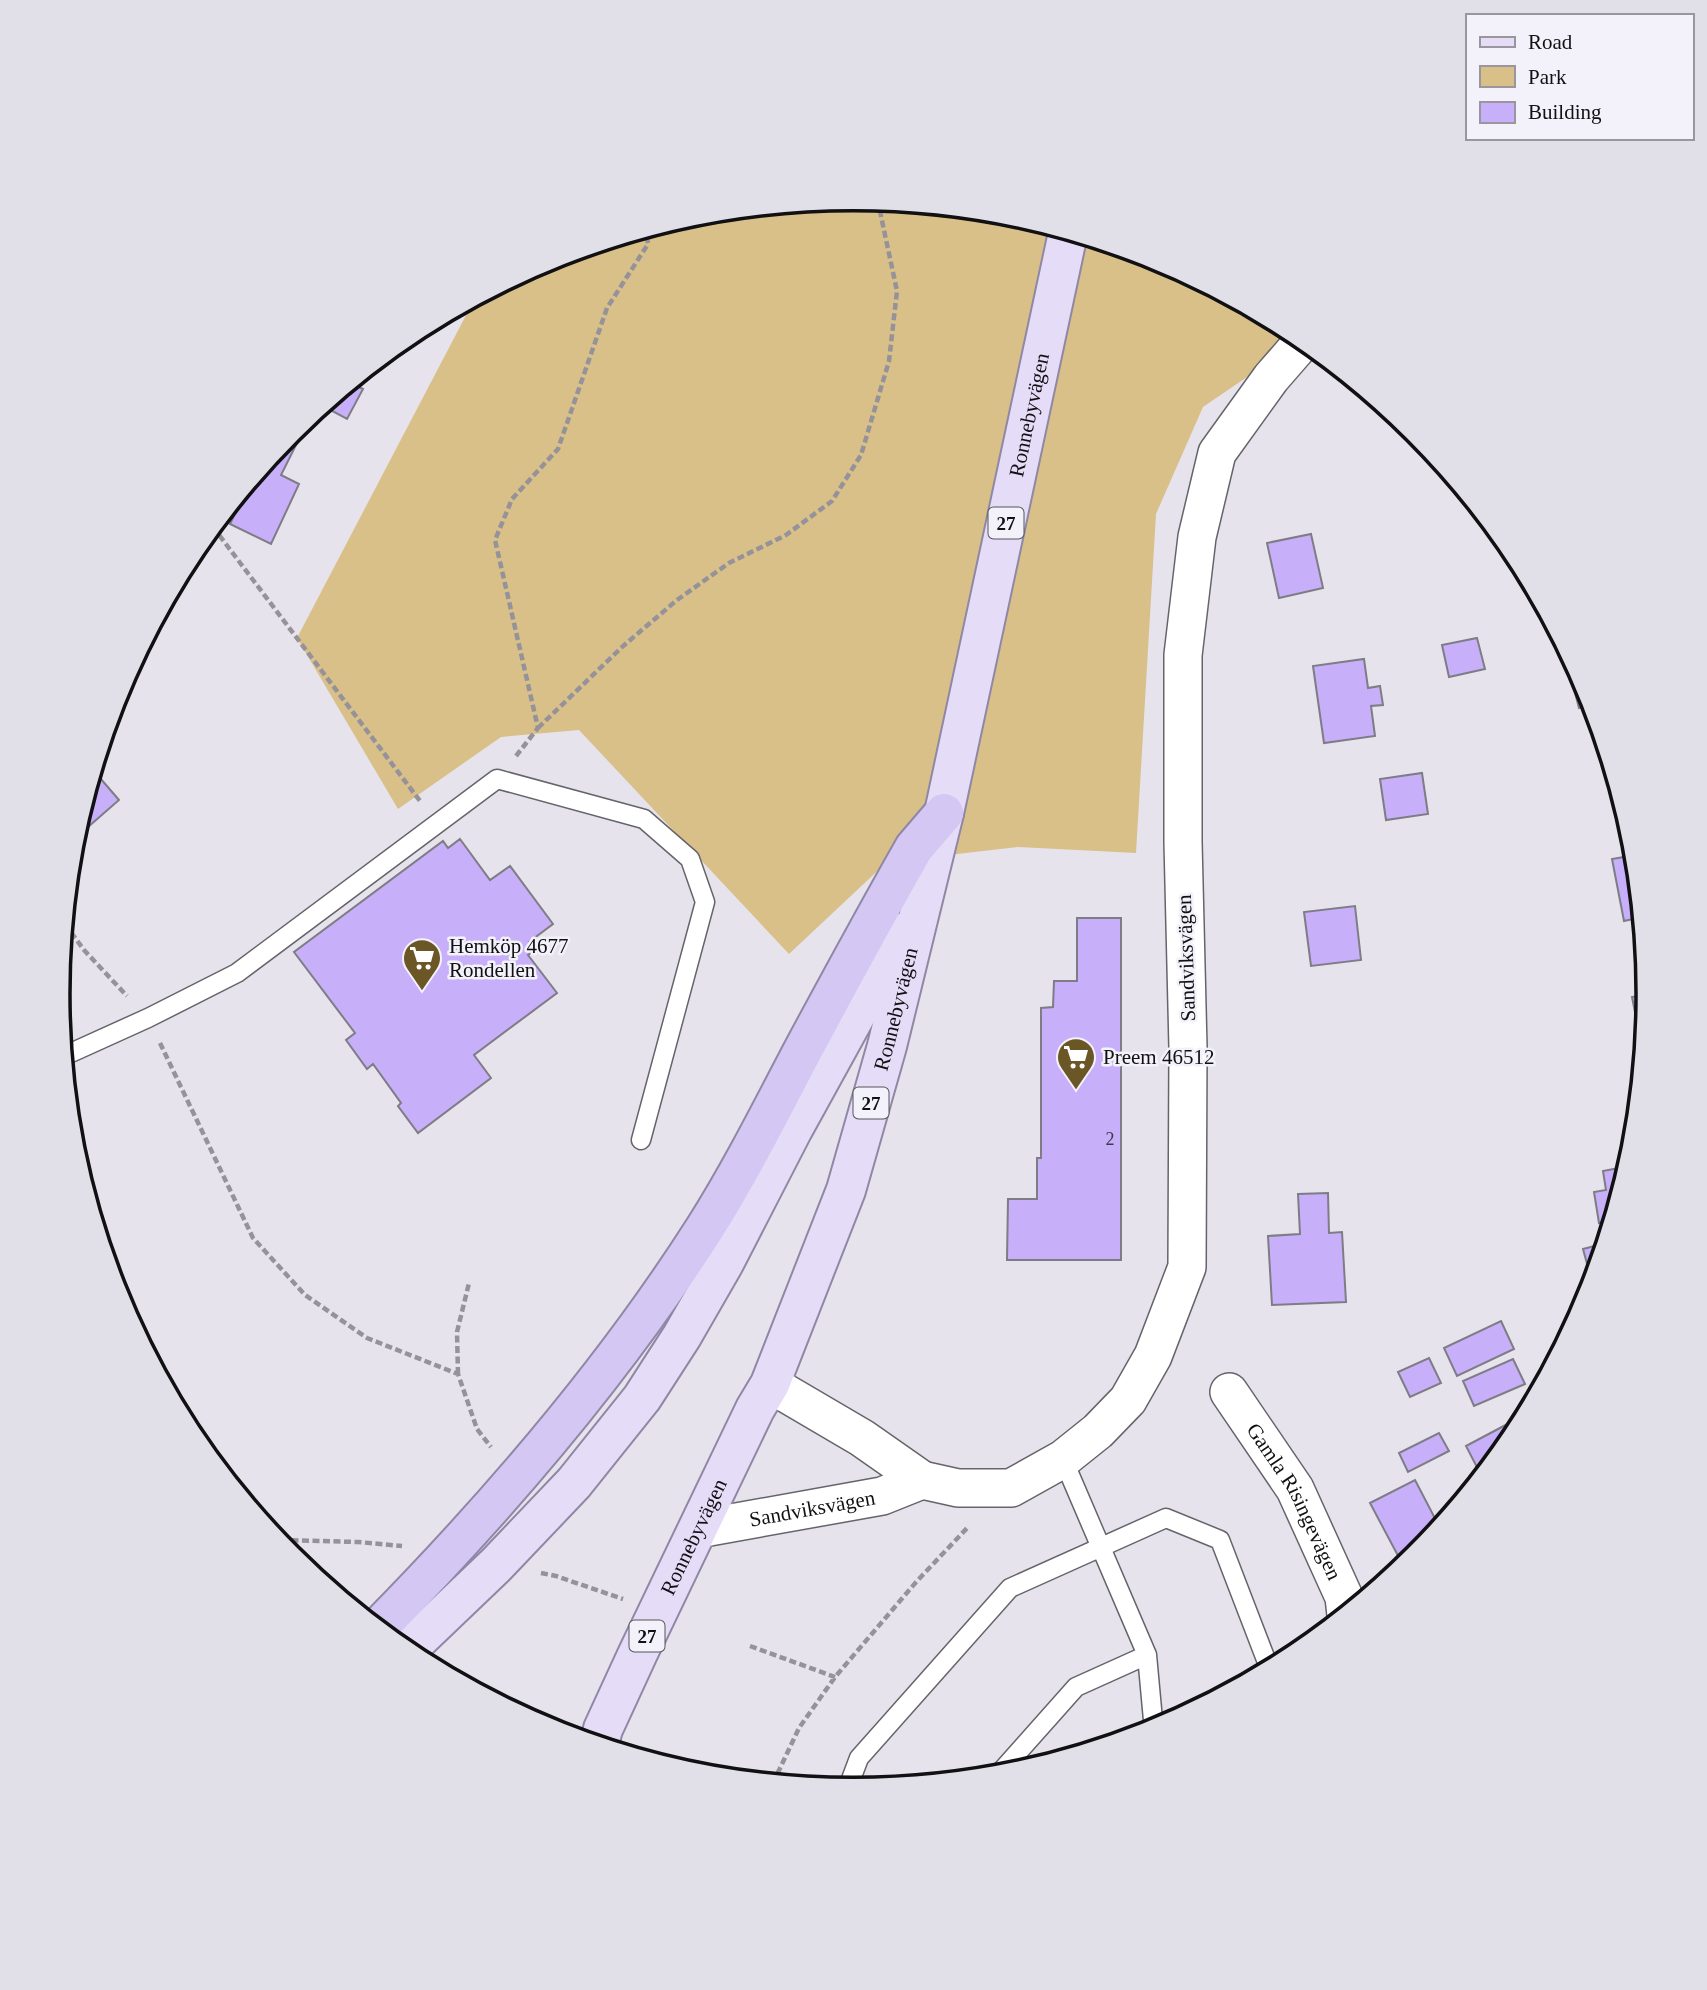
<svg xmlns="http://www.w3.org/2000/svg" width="1707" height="1990" font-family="Georgia,serif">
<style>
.green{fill:#d9c089}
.building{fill:#c7affa;stroke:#7e7c84;stroke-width:2}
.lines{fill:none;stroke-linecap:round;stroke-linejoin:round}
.lane-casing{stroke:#66646b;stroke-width:21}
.street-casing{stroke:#66646b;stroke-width:40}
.primary-casing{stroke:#9087a5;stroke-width:42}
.highway-casing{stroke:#9087a5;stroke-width:42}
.path{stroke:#959299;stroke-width:4.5;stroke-dasharray:7 3.5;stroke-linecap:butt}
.lane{stroke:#fff;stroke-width:18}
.street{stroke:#fff;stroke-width:37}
.primary{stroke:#e5ddf8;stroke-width:38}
.highway{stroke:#d4c7f3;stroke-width:38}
.labels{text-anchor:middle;stroke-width:5;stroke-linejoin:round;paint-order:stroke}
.number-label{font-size:18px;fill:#3e384d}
.shield{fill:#f3f1f9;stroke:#555458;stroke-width:2}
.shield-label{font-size:19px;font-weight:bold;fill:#111013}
.street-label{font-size:21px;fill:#111013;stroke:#f3f1f9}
.poi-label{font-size:21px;fill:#111013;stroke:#f3f1f9;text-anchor:start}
.rim{fill:none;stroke:#111013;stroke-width:3.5}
</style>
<rect width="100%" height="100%" fill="#e6e3ec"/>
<path class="green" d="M854 199 1009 215 1158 260 1303 339 1203 407 1156 514 1136 853 1018 847 887 862 789 954 579 730 501 737 398 809 297 638 474 300 549 260 699 214Z"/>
<path class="building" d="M351 383 363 389 347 419 323 406Z
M298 426 304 429 281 475 299 484 271 544 230 524 246 491 243 490Z
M1311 534 1323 588 1279 598 1267 543Z
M1477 638 1485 669 1449 677 1442 645Z
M1563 647H1565L1589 691 1593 704 1579 708Z
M1364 659 1368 688 1380 686 1383 705 1371 706 1375 736 1324 743 1313 666Z
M94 771 119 800 88 827 80 817Z
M1422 773 1428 814 1386 820 1380 779Z
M460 839 490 880 510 866 553 924 529 942 535 950 528 955 557 993 474 1055 491 1078 418 1133 398 1106 401 1103 373 1064 367 1069 346 1040 355 1033 294 952 443 841 448 848Z
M1635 855 1642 917 1624 921 1612 859Z
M1355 906 1361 960 1311 966 1304 912Z
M1077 918H1121V1260H1007L1008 1199H1037V1158H1041V1008L1053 1007 1054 981H1077Z
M1649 994V995L1643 1053 1632 997Z
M1629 1166 1613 1221 1599 1223 1594 1192 1606 1190 1603 1171Z
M1328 1193 1329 1233 1342 1232 1346 1302 1272 1305 1268 1236 1300 1234 1298 1194Z
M1606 1243 1593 1286 1583 1249Z
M1501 1321 1514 1349 1457 1376 1444 1348Z
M1429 1358 1441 1383 1410 1397 1398 1372Z
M1513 1359 1525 1384 1474 1406 1463 1381Z
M1515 1420 1519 1429 1515 1437 1482 1477 1466 1446Z
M1439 1433 1449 1451 1408 1472 1399 1453Z
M1415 1480 1440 1528 1416 1558 1404 1567 1370 1503Z"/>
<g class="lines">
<defs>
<path id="lane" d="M64 1056 148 1018 237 973 497 779 644 819 690 859 705 902 641 1140
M1063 1459 1147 1655 1154 1731
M996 1777 1076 1687 1147 1655
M847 1790 859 1758 1010 1588 1166 1518 1220 1540 1270 1670"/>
<g id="street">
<path d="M770 1384 862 1438 922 1480 958 1488H1011L1063 1459 1098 1431 1128 1400 1153 1356 1187 1267 1188 1048 1183 842V655L1197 537 1217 453 1271 378 1304 340"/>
<path id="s1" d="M1229 1392 1295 1489 1344 1597 1346 1615"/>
<path id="s2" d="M698 1529 882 1496 922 1480"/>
</g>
<g id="primary">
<path d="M405 1652 496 1565 574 1483 642 1398 682 1336 724 1263 793 1129 901 933"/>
<path id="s3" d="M599 1745 603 1729 638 1653 755 1409 770 1384 846 1190 887 1046 944 813 1068 233"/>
</g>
<path id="highway" d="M377 1629C498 1506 612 1374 705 1228 741 1171 771 1111 802 1052 839 983 876 915 914 848L944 813"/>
</defs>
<use href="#lane" class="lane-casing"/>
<use href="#street" class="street-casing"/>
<use href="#primary" class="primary-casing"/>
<use href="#highway" class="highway-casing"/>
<path class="path" d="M213 527 420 801
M538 728 622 647 677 600 729 563 786 535 832 501 861 455 889 361 897 291 878 202
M516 756 538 728 495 540 512 499 558 449 607 308 648 244 646 230
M65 924 84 950 127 996
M160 1043 253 1238 305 1295 367 1338 458 1374 477 1429 491 1447
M458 1374 457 1332 469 1283
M281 1540 358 1542 402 1546
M541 1573 556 1576 623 1599
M750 1646 835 1677
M773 1783 799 1728 835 1677 917 1581 969 1526"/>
<use href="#lane" class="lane"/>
<use href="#street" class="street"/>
<use href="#primary" class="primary"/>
<use href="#highway" class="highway"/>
</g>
<defs>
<symbol id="supermarket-pin" viewBox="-11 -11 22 30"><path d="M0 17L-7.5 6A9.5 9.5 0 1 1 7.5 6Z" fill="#6b5625" stroke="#f3f1f9"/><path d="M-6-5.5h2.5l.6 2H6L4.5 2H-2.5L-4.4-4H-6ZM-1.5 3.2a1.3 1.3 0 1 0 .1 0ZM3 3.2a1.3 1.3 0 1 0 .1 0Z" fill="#fff"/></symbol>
</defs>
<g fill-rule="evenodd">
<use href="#supermarket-pin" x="400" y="936" width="44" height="60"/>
<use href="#supermarket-pin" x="1054" y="1035" width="44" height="60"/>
</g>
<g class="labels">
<g class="number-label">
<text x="1110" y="1145">2</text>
</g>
<g class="shield">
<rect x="988.5" y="507.5" width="35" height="31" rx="5"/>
<rect x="853.5" y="1087.5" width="35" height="31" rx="5"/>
<rect x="629.5" y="1620.5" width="35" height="31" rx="5"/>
</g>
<g class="shield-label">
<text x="1006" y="530">27</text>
<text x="871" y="1110">27</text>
<text x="647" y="1643">27</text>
</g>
<g class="street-label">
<text dy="7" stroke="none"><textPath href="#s3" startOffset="1405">Ronnebyvägen</textPath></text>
<text transform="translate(1186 958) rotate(-92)" y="7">Sandviksvägen</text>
<text dy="7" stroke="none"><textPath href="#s3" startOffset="796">Ronnebyvägen</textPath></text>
<text dy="7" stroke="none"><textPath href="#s1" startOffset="128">Gamla Risingevägen</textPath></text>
<text dy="7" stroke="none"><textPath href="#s2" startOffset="116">Sandviksvägen</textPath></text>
<text dy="7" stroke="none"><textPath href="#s3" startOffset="229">Ronnebyvägen</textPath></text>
</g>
<g class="poi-label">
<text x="449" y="953">Hemköp 4677<tspan x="449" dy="24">Rondellen</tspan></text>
<text x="1103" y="1064">Preem 46512</text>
</g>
</g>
<path d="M0 0H1707V1990H0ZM70 994a783 783 0 1 1 1566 0a783 783 0 1 1-1566 0Z" fill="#e1dfe7" fill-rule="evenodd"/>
<path class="rim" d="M70 994a783 783 0 1 1 1566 0a783 783 0 1 1-1566 0Z"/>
<rect x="1466" y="14" width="228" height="126" fill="#f3f1f9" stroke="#99979d" stroke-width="2"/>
<rect x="1480" y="37" width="35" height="10" fill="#e5ddf8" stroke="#99979d" stroke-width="2"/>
<text x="1528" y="49" font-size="21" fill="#111013">Road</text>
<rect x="1480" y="66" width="35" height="21" fill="#d9c089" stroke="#99979d" stroke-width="2"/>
<text x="1528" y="84" font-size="21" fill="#111013">Park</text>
<rect x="1480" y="102" width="35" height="21" fill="#c7affa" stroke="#99979d" stroke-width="2"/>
<text x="1528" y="119" font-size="21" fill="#111013">Building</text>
</svg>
